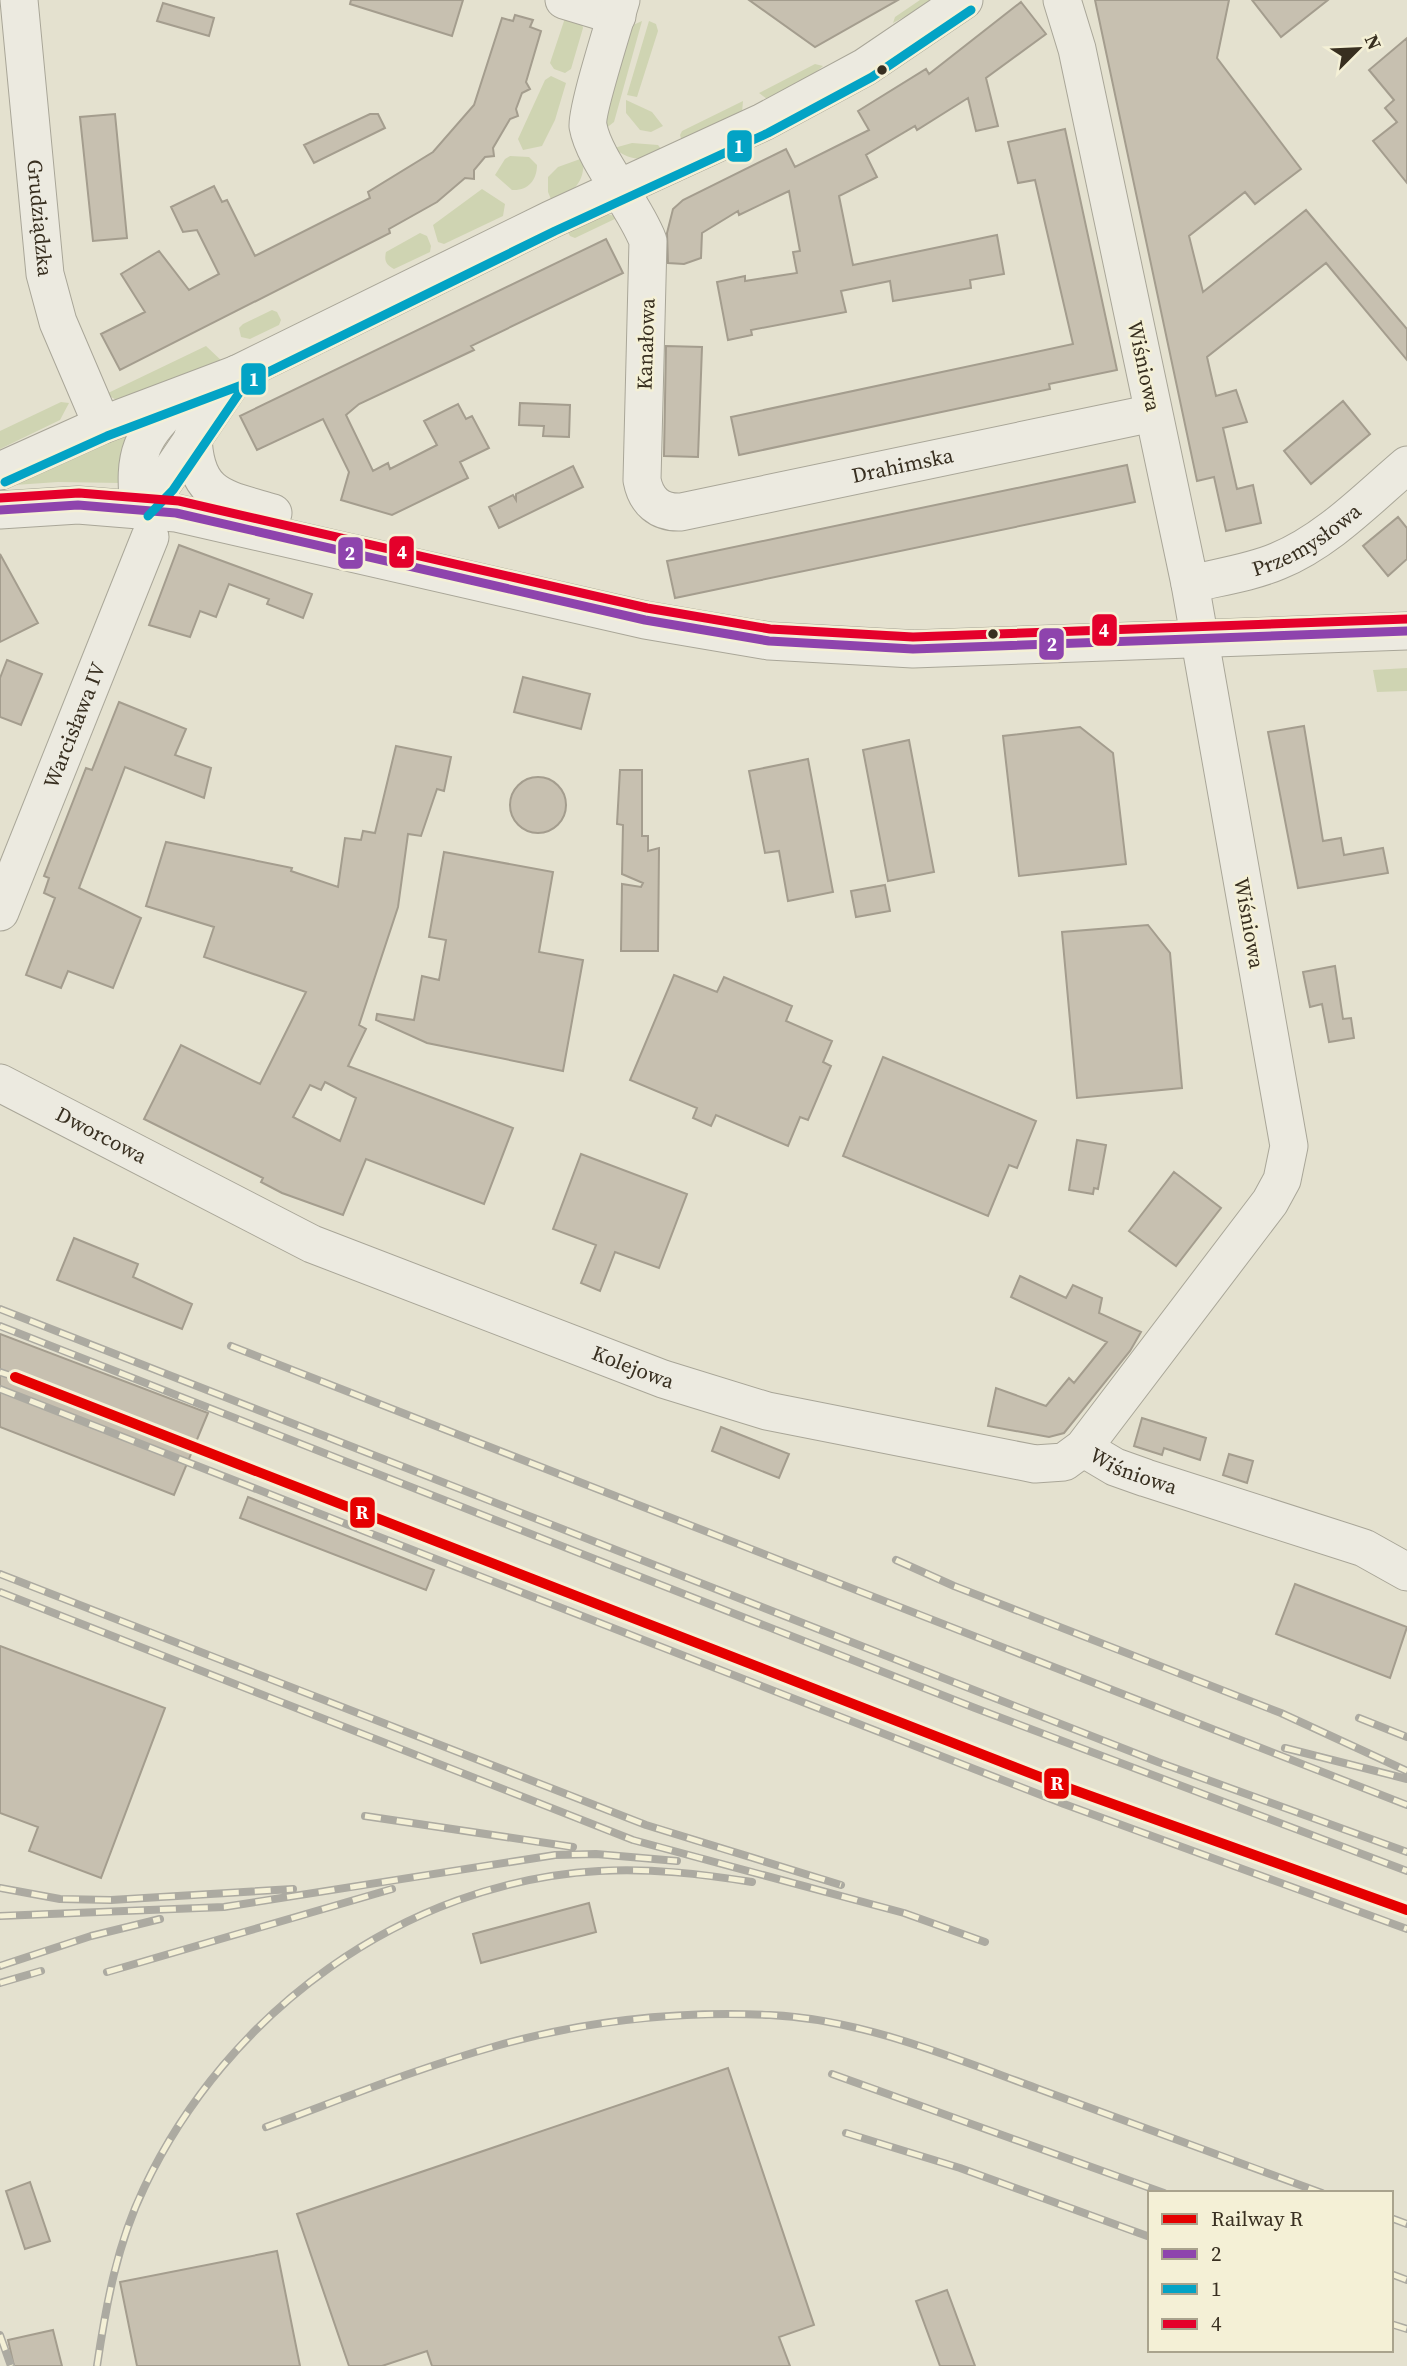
<svg xmlns="http://www.w3.org/2000/svg" width="1407" height="2366" font-family="'Source Serif 4',serif">
<style>
.green{fill:#cfd4b2}
.building{fill:#c7c0b0;stroke:#a49d8e;stroke-width:2;fill-rule:evenodd}
.lines{fill:none;stroke-linecap:round;stroke-linejoin:round}
.minor-casing{stroke:#a9a698;stroke-width:39}
.minor{stroke:#eceae0;stroke-width:37}
.rail-casing{stroke:#acaaa1;stroke-width:8}
.rail{stroke:#f4f0d6;stroke-width:5;stroke-dasharray:16;stroke-linecap:butt}
.bus-1-casing{stroke:#f4f0d6;stroke-width:14}
.bus-2-casing{stroke:#f4f0d6;stroke-width:14}
.bus-3-casing{stroke:#f4f0d6;stroke-width:14}
.bus-1{stroke:#8e44ad;stroke-width:9}
.bus-2{stroke:#03a3c5;stroke-width:9}
.bus-3{stroke:#e4002b;stroke-width:9}
.rail-1-casing{stroke:#f4f0d6;stroke-width:16}
.rail-1{stroke:#e50000;stroke-width:10}
.bus-dot{fill:#382f20;stroke:#f4f0d6;stroke-width:2.5}
.labels{text-anchor:middle;stroke-width:5;stroke-linejoin:round;paint-order:stroke}
.street-label{font-size:21px;fill:#382f20;stroke:#f4f0d6}
.line-badge{stroke:#f4f0d6;stroke-width:2.5}
.badge-label{font-size:19px;text-anchor:middle;font-weight:bold;fill:#fff}
</style>
<rect width="100%" height="100%" fill="#e4e1cf"/>
<path class="green" d="M920 0H936L893 23 895 17Z
M565 18 582 24 583 28 571 69 565 73 554 69 550 63Z
M642 21 614 122 605 129 604 120 633 25Z
M649 21 656 24 658 31 637 97 627 95Z
M815 64 823 66 801 85 767 99 759 93Z
M551 76 566 83 555 120 542 146 523 150 518 139 545 80Z
M626 100 652 112 663 126 651 132 640 130 626 113Z
M743 101 742 113 683 145 680 135 682 131Z
M632 143 658 145 665 154C644 159 632 163 614 148Z
M510 156 529 157 537 165C537 180 528 191 512 190L495 175 505 159Z
M583 158C586 183 572 192 553 204L548 192V177L558 167Z
M482 189 505 204 503 216 444 244 438 242 433 225Z
M603 213 619 217 575 238 570 236 565 227Z
M420 233 427 236 431 246 430 252 394 269C386 265 384 261 386 252Z
M272 310 277 312 281 320 279 325 250 339 241 337 239 328 243 324Z
M206 346 225 364 118 401 106 394Z
M61 402 69 403 60 420 0 449V431Z
M141 418 121 483 58 482 0 486Z
M1407 668V691L1377 692 1373 670Z"/>
<path class="building" d="M351 0H463L452 36 350 4Z
M749 0H898L815 47Z
M1095 0H1229L1217 58 1301 169 1255 204 1245 192 1189 236 1203 292 1306 210 1407 329V360L1326 263 1207 357 1216 396 1236 390 1247 422 1223 428 1237 489 1253 485 1261 523 1226 531 1214 477 1197 481Z
M1252 0H1328L1281 37Z
M1021 2 1046 34 986 78 998 126 976 131 968 98 917 130 915 126 866 155 877 177 839 196 853 265 997 235 1004 274 970 280 971 288 893 301 890 281 841 291 846 312 751 330 752 335 728 340 717 282 745 276V281L797 273 793 252 800 251 789 191 739 215 738 211 702 233 701 258 684 264 668 263 667 233 673 209 683 200 786 149 795 167 869 130 858 111 926 69 929 74Z
M163 3 214 18 209 36 157 21Z
M515 15 533 20 530 27 541 31 526 82 530 89 522 93 516 109 518 116 510 119 493 148 494 156 485 157 474 170V179L465 178 437 202 389 229 390 233 120 370 101 334 145 312 121 274 159 251 189 290 219 274 197 230 183 232 171 207 214 186 222 202 227 200 255 256 370 198 368 192 433 152 474 105 502 18 513 21Z
M1407 38V183L1373 141 1397 122 1385 108 1394 100 1369 70Z
M115 114 127 238 93 241 80 117Z
M370 114H378L385 128 314 163 304 145Z
M1065 129 1117 370 1049 384 1050 389 739 455 731 417 1073 344 1035 180 1018 183 1008 142Z
M606 239 623 273 471 346 474 350 359 404 346 415 373 471 388 463 390 469 437 445 424 421 458 404 466 419 472 416 489 448 460 462 468 478 392 515 341 500 349 472 323 419 257 450 240 416Z
M666 346 702 347 698 457 664 456Z
M1343 401 1370 434 1311 484 1284 451Z
M520 403 570 405 569 437 543 436 544 426 519 425Z
M1127 465 1135 502 675 598 667 561Z
M573 466 583 487 499 528 489 507 513 495 516 500V494Z
M1398 517 1407 528V559L1388 576 1363 546Z
M179 545 312 594 303 618 267 604 269 599 229 584 216 617 200 611 190 637 149 625Z
M0 554 38 623 0 642Z
M7 660 42 674 21 725 0 717V678Z
M523 677 590 694 581 729 514 712Z
M119 702 186 729 175 755 211 768 204 798 125 767 79 888 141 918 113 988 68 971 61 988 26 975 55 898 44 893 49 878 44 876 86 768 92 770Z
M1304 726 1323 841 1341 838 1344 855 1383 848 1388 873 1298 888 1268 732Z
M1080 727 1113 753 1126 864 1019 876 1003 736Z
M909 740 934 872 888 881 863 750Z
M396 746 451 757 444 791 437 789 421 836 408 834 398 907 359 1025 366 1029 348 1066 513 1128 484 1204 366 1159 343 1215 282 1193 261 1182 263 1178 144 1119 181 1045 260 1084 306 992 204 957 214 927 146 906 166 842 292 868 291 871 338 887 345 838 361 840 363 831 375 833ZM325 1082 356 1098 340 1141 293 1117 310 1085 321 1090Z
M808 759 833 892 788 901 779 851 765 853 749 771Z
M620 770H642V836H648V851L659 848 658 951H621L622 884 641 887 643 883 622 874 623 825 617 824Z
M510 805a28 28 0 1 1 56 0a28 28 0 1 1-56 0Z
M444 852 553 872 539 952 583 960 563 1071 427 1043 376 1020 377 1014 414 1020 422 976 439 980 446 940 429 937Z
M885 885 890 911 856 917 851 891Z
M1148 925 1170 953 1182 1088 1077 1098 1062 932Z
M1335 966 1343 1019 1351 1018 1354 1038 1329 1042 1322 1004 1310 1007 1303 972Z
M674 975 717 992 724 977 792 1006 786 1021 832 1041 823 1062 831 1066 808 1120 800 1117 788 1146 716 1115 711 1126 693 1118 697 1108 630 1080Z
M883 1057 1036 1121 1017 1168 1009 1165 988 1216 843 1156Z
M1077 1140 1106 1145 1098 1189 1094 1188 1093 1194 1069 1190Z
M581 1154 687 1194 659 1268 615 1252 600 1291 581 1283 596 1245 553 1229Z
M1174 1172 1221 1208 1176 1266 1129 1231Z
M74 1238 138 1264 133 1277 192 1304 182 1329 57 1280Z
M1020 1276 1066 1298 1073 1285 1102 1298 1099 1313 1141 1332 1130 1351 1064 1433 1049 1437 988 1426 996 1388 1046 1406 1069 1378 1074 1383 1107 1342 1011 1297Z
M0 1334 208 1413 174 1495 0 1427Z
M1142 1418 1206 1438 1200 1460 1164 1448 1162 1455 1134 1446Z
M721 1427 789 1454 779 1478 712 1451Z
M1229 1454 1253 1461 1247 1483 1223 1475Z
M248 1497 434 1570 426 1590 240 1518Z
M1295 1584 1407 1627 1390 1678 1276 1634Z
M0 1646 165 1708 101 1878 29 1851 38 1827 0 1813Z
M589 1903 596 1932 481 1963 473 1934Z
M728 2068 814 2325 779 2337 790 2366H432L427 2351 382 2366H349L297 2214Z
M30 2182 50 2241 25 2249 6 2191Z
M277 2251 300 2366H137L120 2282Z
M947 2290 975 2366H940L916 2301Z
M53 2330 62 2366H14L8 2340Z"/>
<g class="lines">
<defs>
<g id="minor">
<path id="s1" d="M19 0 45 274 58 322 102 425"/>
<path d="M564 0 617 16"/>
<path id="s2" d="M621 0C615 20 586 112 588 126 594 160 634 204 648 241L642 480C646 501 659 513 681 512L1153 413"/>
<path d="M193 436C195 497 223 498 273 513"/>
<path d="M0 471 102 425 237 374 550 220 763 122 865 67 964 0"/>
<path d="M139 508 163 483 237 374"/>
<path d="M139 508C133 454 140 435 181 399"/>
<path d="M0 510 78 505 176 513 645 620 769 641 913 649 1407 631"/>
<path id="s3" d="M1190 584C1219 577 1250 573 1278 561 1327 541 1367 499 1407 465"/>
<path id="s4" d="M0 912 150 537"/>
<path id="s5" d="M0 1083 312 1244 663 1379 767 1411 1035 1464 1064 1462 1083 1448 1270 1202 1282 1180 1289 1146 1190 584 1077 49 1062 0"/>
<path id="s6" d="M1083 1448 1115 1467 1146 1478 1364 1548 1407 1572"/>
</g>
</defs>
<use href="#minor" class="minor-casing"/>
<use href="#minor" class="minor"/>
<defs>
<path id="rail" d="M0 1309 1158 1762 1407 1852
M0 1326 975 1708 1407 1871
M231 1346 1407 1805
M0 1372 15 1377
M0 1389 1064 1804 1407 1929
M896 1560 954 1586 1281 1713 1407 1771
M0 1574 646 1825 841 1885
M0 1592 633 1840 904 1913 985 1942
M1359 1718 1407 1737
M1285 1748 1407 1779
M365 1816 573 1847
M0 1888 60 1899 111 1900 293 1889
M0 1916 224 1907 555 1855 596 1854 677 1861
M0 1966 91 1936 160 1919
M107 1972 392 1889
M0 1983 41 1971
M832 2074 1164 2193
M266 2127C342 2099 418 2068 496 2046 584 2021 678 2011 770 2015 861 2019 951 2057 1036 2088 1131 2123 1227 2158 1322 2193
M846 2133 960 2168 1150 2237
M1391 2218 1407 2224
M1391 2274 1407 2280
M1391 2324 1407 2329
M0 2335 11 2366
M97 2366C106 2305 117 2244 144 2188 227 2013 403 1882 599 1871 651 1868 701 1874 752 1882"/>
</defs>
<use href="#rail" class="rail-casing"/>
<use href="#rail" class="rail"/>
<defs>
<path id="bus-1" d="M0 510 78 505 176 513 645 620 769 641 913 649 1407 631"/>
<path id="bus-2" d="M5 482 107 436 242 385 555 231 768 133 872 77 971 10
M148 516 173 490 246 383 257 377"/>
<path id="bus-3" d="M0 498 79 493 179 501 647 608 770 629 913 637 1407 619"/>
</defs>
<use href="#bus-1" class="bus-1-casing"/>
<use href="#bus-2" class="bus-2-casing"/>
<use href="#bus-3" class="bus-3-casing"/>
<use href="#bus-1" class="bus-1"/>
<use href="#bus-2" class="bus-2"/>
<use href="#bus-3" class="bus-3"/>
<defs>
<path id="rail-1" d="M15 1377 1071 1789 1407 1910"/>
</defs>
<use href="#rail-1" class="rail-1-casing"/>
<use href="#rail-1" class="rail-1"/>
</g>
<g class="bus-dot">
<circle cx="882" cy="70" r="6"/>
<circle cx="993" cy="634" r="6"/>
</g>
<g class="labels">
<g class="street-label">
<text dy="7" stroke="none"><textPath href="#s1" startOffset="219">Grudziądzka</textPath></text>
<text transform="translate(646 344) rotate(-88)" y="7">Kanałowa</text>
<text transform="translate(1144 366) rotate(78)" y="7">Wiśniowa</text>
<text dy="7" stroke="none"><textPath href="#s2" startOffset="782">Drahimska</textPath></text>
<text dy="7" stroke="none"><textPath href="#s3" startOffset="126">Przemysłowa</textPath></text>
<text dy="7" stroke="none"><textPath href="#s4" startOffset="201">Warcisława IV</textPath></text>
<text transform="translate(1249 923) rotate(80)" y="7">Wiśniowa</text>
<text dy="7" stroke="none"><textPath href="#s5" startOffset="114">Dworcowa</textPath></text>
<text dy="7" stroke="none"><textPath href="#s5" startOffset="695">Kolejowa</textPath></text>
<text dy="7" stroke="none"><textPath href="#s6" startOffset="56">Wiśniowa</textPath></text>
</g>
</g>
<g class="line-badge">
<rect x="726" y="129" width="27" height="34" rx="7" fill="#03a3c5"/>
<rect x="240" y="362" width="27" height="34" rx="7" fill="#03a3c5"/>
<rect x="388" y="535" width="27" height="34" rx="7" fill="#e4002b"/>
<rect x="337" y="536" width="27" height="34" rx="7" fill="#8e44ad"/>
<rect x="1091" y="613" width="27" height="34" rx="7" fill="#e4002b"/>
<rect x="1038" y="627" width="27" height="34" rx="7" fill="#8e44ad"/>
<rect x="349" y="1496" width="27" height="33" rx="7" fill="#e50000"/>
<rect x="1043" y="1767" width="27" height="33" rx="7" fill="#e50000"/>
</g>
<g class="badge-label">
<text x="739" y="153">1</text>
<text x="254" y="386">1</text>
<text x="402" y="559">4</text>
<text x="350" y="560">2</text>
<text x="1104" y="637">4</text>
<text x="1052" y="651">2</text>
<text x="362" y="1519">R</text>
<text x="1057" y="1790">R</text>
</g>
<rect x="1148" y="2191" width="245" height="161" fill="#f4f0d6" stroke="#a9a38d" stroke-width="2"/>
<rect x="1162" y="2214" width="35" height="10" fill="#e50000" stroke="#a9a38d" stroke-width="2"/>
<text x="1211" y="2226" font-size="21" fill="#382f20">Railway R</text>
<rect x="1162" y="2249" width="35" height="10" fill="#8e44ad" stroke="#a9a38d" stroke-width="2"/>
<text x="1211" y="2261" font-size="21" fill="#382f20">2</text>
<rect x="1162" y="2284" width="35" height="10" fill="#03a3c5" stroke="#a9a38d" stroke-width="2"/>
<text x="1211" y="2296" font-size="21" fill="#382f20">1</text>
<rect x="1162" y="2319" width="35" height="10" fill="#e4002b" stroke="#a9a38d" stroke-width="2"/>
<text x="1211" y="2331" font-size="21" fill="#382f20">4</text>
<g transform="translate(1358 49) rotate(66)" stroke="#f4f0d6" stroke-width="5" paint-order="stroke">
<path d="M0-5L12 26L0 18L-12 26Z" fill="#382f20"/>
<text y="-10" font-size="19" font-weight="bold" text-anchor="middle" fill="#382f20">N</text>
</g>
</svg>
